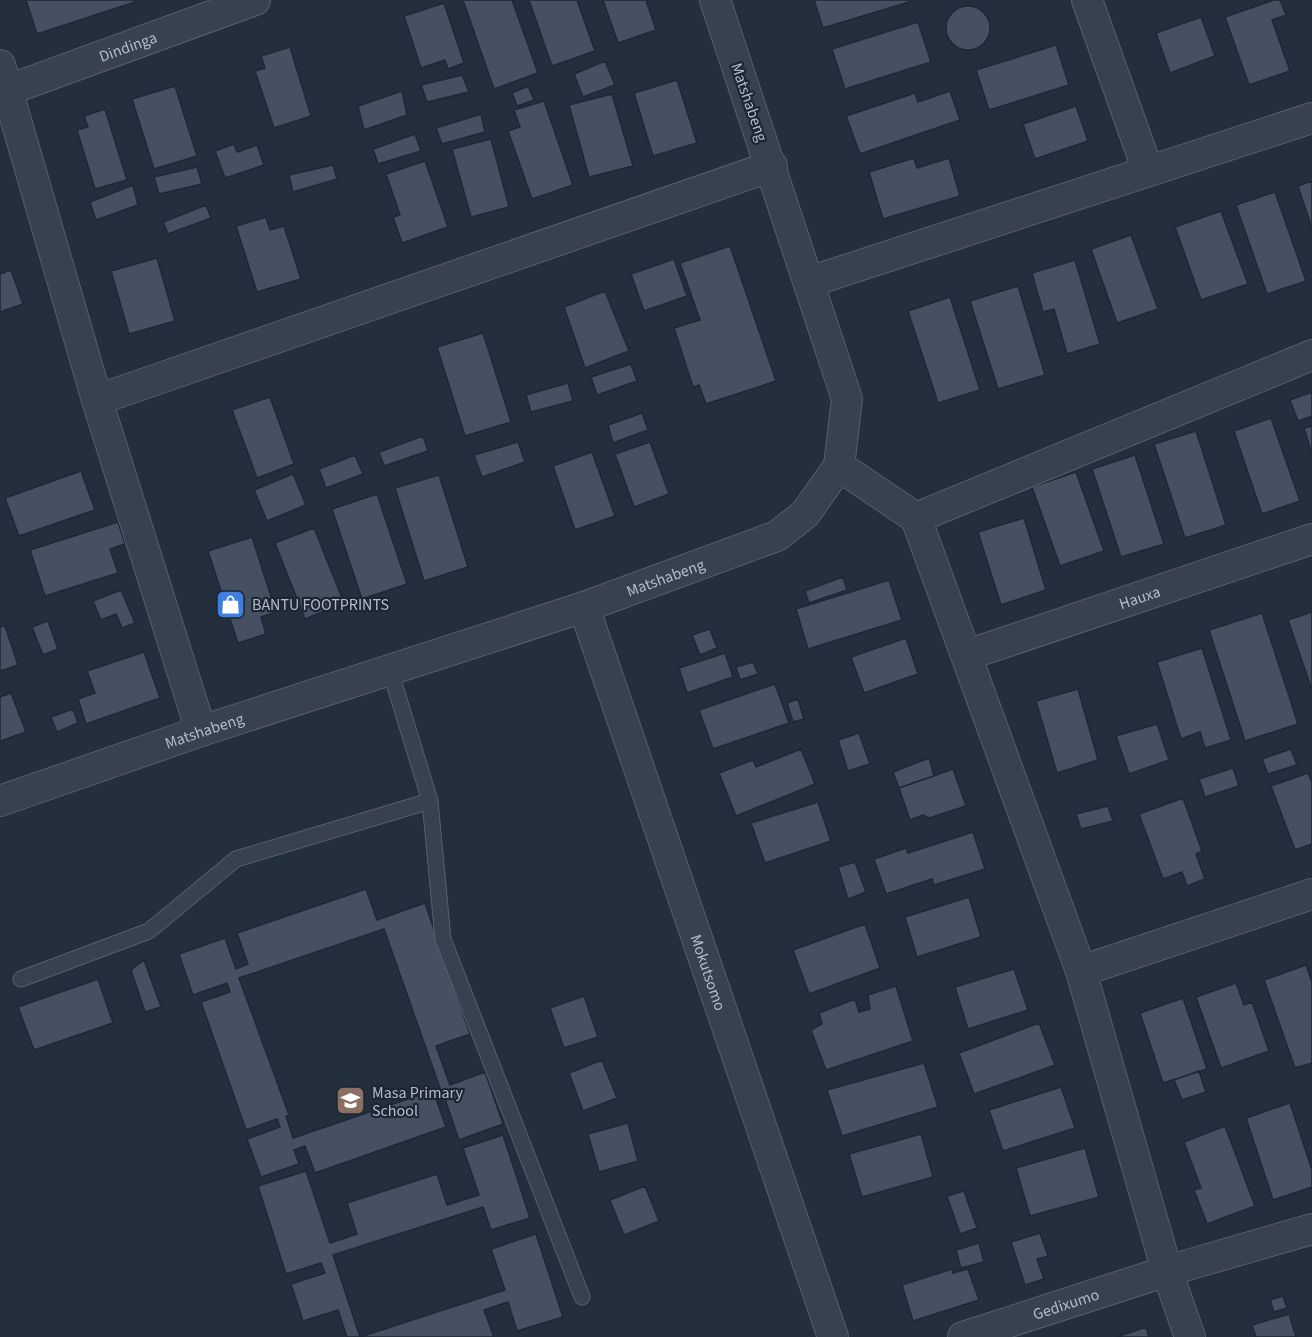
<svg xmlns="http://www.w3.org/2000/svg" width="1312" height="1337" font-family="'Source Sans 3',sans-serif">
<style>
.building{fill:#455162;stroke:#1f2835;stroke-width:1.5;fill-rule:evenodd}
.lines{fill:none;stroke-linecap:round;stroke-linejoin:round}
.lane-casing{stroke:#565f6c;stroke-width:17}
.street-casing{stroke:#565f6c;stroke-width:32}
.lane{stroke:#38414e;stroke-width:15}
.street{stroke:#38414e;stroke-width:30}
.labels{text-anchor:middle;stroke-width:4.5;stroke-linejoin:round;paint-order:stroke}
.street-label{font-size:16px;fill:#b4bcc9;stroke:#1d2633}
.poi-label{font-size:16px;fill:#b4bcc9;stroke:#1d2633;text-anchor:start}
</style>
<rect width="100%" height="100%" fill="#242f3e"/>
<path class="building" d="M26 0H134L135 2 37 34Z
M463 0H512L538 73 494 89Z
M529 0H577L595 51 552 66Z
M603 0H646L656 30 618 43Z
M814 0H908L909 2 823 28Z
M1274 0H1280L1286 15 1272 20 1290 71 1249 85 1225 17Z
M444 3 464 63 448 69 445 60 421 68 404 16Z
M946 28a22 22 0 1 1 44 0a22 22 0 1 1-44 0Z
M1201 17 1215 56 1170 73 1156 33Z
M918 22 931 62 845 89 832 49Z
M1056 45 1069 85 989 110 976 70Z
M290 47 311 116 274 128 255 71 265 68 261 56Z
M605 61 615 85 583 97 574 74Z
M462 75 469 92 427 102 421 85Z
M677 80 697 143 653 156 634 93Z
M175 86 197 156 154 169 132 99Z
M528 86 534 100 517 106 512 93Z
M402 91 407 115 364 130 358 106Z
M950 91 960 120 860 154 846 116 915 93 918 102Z
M612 94 633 166 589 177 569 105Z
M544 101 573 185 532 199 508 131 520 127 514 110Z
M1076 106 1088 141 1035 159 1023 124Z
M105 109 127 180 95 189 77 130 88 127 84 116Z
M481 114 485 132 442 144 436 128Z
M415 134 421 151 378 164 373 149Z
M491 139 509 207 471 217 452 149Z
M234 144 237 152 257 145 264 165 225 178 215 151Z
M914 158 917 168 949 158 960 196 883 219 869 172Z
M425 161 448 227 402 243 393 217 400 215 386 174Z
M333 165 337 179 293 192 289 175Z
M197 167 202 184 159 194 154 177Z
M1312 181V228L1298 186Z
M133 185 138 205 96 220 90 202Z
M1275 192 1306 281 1267 294 1236 205Z
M206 205 211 218 168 234 163 222Z
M1221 211 1248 284 1201 300 1175 227Z
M266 217 270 230 284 226 301 279 257 292 236 226Z
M1131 235 1158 309 1117 323 1091 249Z
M730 246 776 381 706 404 699 385 693 387 674 328 700 320 680 263Z
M157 258 175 321 129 334 111 271Z
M674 259 687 296 644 311 631 274Z
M1075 260 1100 344 1067 354 1054 309 1043 312 1032 273Z
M11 270 23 304 0 312V274Z
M1018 286 1045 375 998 389 970 301Z
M605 291 629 351 585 368 564 307Z
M950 297 980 390 938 403 908 311Z
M483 333 511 422 465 436 437 347Z
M631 364 637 381 597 395 591 377Z
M568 383 573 401 531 412 526 395Z
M1312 392V416L1298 421 1290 400Z
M270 397 294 464 257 478 232 410Z
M642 413 648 430 613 443 608 425Z
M1271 418 1300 501 1262 514 1234 431Z
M1312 426V454L1304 428Z
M1196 431 1226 525 1185 538 1154 444Z
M423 436 428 451 384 466 379 452Z
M518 442 525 462 482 477 474 455Z
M650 442 669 494 634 507 615 454Z
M592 452 615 516 575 530 553 466Z
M355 455 363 474 326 488 319 469Z
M1135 455 1164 544 1121 557 1092 469Z
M81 471 95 510 19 536 5 498Z
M1076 472 1104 551 1060 566 1032 487Z
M293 474 306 505 267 521 254 490Z
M439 475 468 567 424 581 395 488Z
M377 494 407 584 362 599 332 509Z
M1024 518 1046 590 1001 605 978 532Z
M118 522 125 544 110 549 118 573 45 596 30 550Z
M314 528 344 603 305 619 275 543Z
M252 537 276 612 261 617 266 634 238 643 208 551Z
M843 577 847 590 809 603 805 591Z
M889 580 902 620 808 649 796 609Z
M121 590 135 623 122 628 116 614 101 620 93 601Z
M1312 612V690L1288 620Z
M1262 613 1298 724 1245 741 1209 630Z
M48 621 58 649 43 655 32 627Z
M5 626 18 665 0 671V627Z
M710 629 717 648 700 655 692 635Z
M906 638 918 674 864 693 851 657Z
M1202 648 1231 740 1205 748 1200 732 1181 739 1157 662Z
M144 652 160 698 86 724 78 699 95 693 87 671Z
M725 653 733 677 687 693 679 668Z
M753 662 758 674 740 680 736 667Z
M775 684 789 723 713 749 699 710Z
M1078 689 1098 760 1057 773 1036 701Z
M11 693 26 732 0 741V697Z
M798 699 804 719 793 722 787 703Z
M73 709 78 723 57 732 51 717Z
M1157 724 1169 760 1129 774 1116 736Z
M859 733 870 764 848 771 838 740Z
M801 749 815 784 736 816 719 773 753 760 756 767Z
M1291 749 1297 765 1268 774 1262 759Z
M929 758 934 776 899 788 893 772Z
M1233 768 1239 786 1205 797 1199 779Z
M953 769 966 806 929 818 923 815 910 820 899 788Z
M1308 773 1312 782V844L1295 850 1271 786Z
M1183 798 1202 851 1196 854 1205 879 1187 886 1182 872 1163 879 1139 814Z
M818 802 831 841 765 863 751 823Z
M1108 806 1113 821 1081 829 1076 814Z
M973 832 985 869 934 885 932 879 886 894 874 859 906 848 908 853Z
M855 862 866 892 848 899 838 867Z
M366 889 377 920 425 903 470 1034 436 1046 450 1085 485 1072 503 1124 459 1140 444 1096 436 1099 446 1127 315 1173 305 1146 294 1150 299 1164 261 1177 247 1139 280 1127 277 1119 246 1130 201 1002 230 992 227 983 193 995 179 954 225 938 236 969 248 964 237 933ZM384 929 440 1088 293 1138 286 1116 289 1115 239 978Z
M969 897 981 937 917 957 905 917Z
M865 924 880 968 809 994 793 950Z
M144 960 161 1007 145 1012 131 970Z
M1306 965 1312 982V1063L1295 1068 1264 980Z
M1014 969 1028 1010 968 1029 955 987Z
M98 979 113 1023 34 1050 18 1007Z
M1236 983 1244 1005 1252 1002 1269 1051 1221 1068 1196 997Z
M896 986 913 1041 826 1070 811 1030 822 1024 819 1013 855 999 859 1012 870 1009 868 995Z
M584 996 598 1037 564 1048 550 1008Z
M1183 998 1207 1069 1163 1083 1140 1013Z
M1039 1023 1055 1065 974 1094 959 1053Z
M602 1060 617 1098 583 1111 569 1073Z
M924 1063 938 1107 842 1136 827 1090Z
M1199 1071 1206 1092 1182 1100 1174 1080Z
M1061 1087 1075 1128 1003 1151 989 1110Z
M1290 1103 1312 1170V1187L1273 1200 1246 1118Z
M628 1123 638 1161 599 1172 588 1134Z
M1225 1126 1255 1206 1207 1224 1194 1190 1201 1188 1184 1142Z
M921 1134 933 1177 862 1197 849 1154Z
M503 1135 530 1218 491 1230 483 1207 333 1255 360 1337 505 1290 491 1249 536 1234 563 1317 517 1331 508 1302 484 1310 494 1337H347L338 1310 303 1321 291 1284 325 1273 321 1263 286 1274 258 1186 306 1171 330 1243 357 1234 347 1203 437 1174 447 1205 479 1195 463 1148Z
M1085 1148 1099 1197 1030 1216 1016 1168Z
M645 1186 659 1221 624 1235 610 1200Z
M964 1191 977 1228 960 1234 947 1196Z
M1040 1233 1048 1256 1037 1259 1044 1279 1025 1285 1011 1242Z
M979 1243 984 1262 961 1268 956 1250Z
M952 1269 953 1273 968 1269 979 1300 913 1321 902 1285Z
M1283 1296 1287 1308 1274 1312 1270 1300Z
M1289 1314 1296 1337H1256L1252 1325Z
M1146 1327 1149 1337H1117Z"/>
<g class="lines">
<defs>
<path id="lane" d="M390 670 430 801 443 939 582 1297
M21 979 149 931 236 859 430 801"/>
<g id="street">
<path d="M1087 0 1148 171"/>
<path d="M0 65 97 400 201 731"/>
<path id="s1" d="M0 93 255 0"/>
<path d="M809 282 1312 118"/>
<path d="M97 400 772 166"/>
<path d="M839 466 916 518 1081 971 1167 1271 1190 1337"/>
<path d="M916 518 1312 355"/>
<path id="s2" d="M584 607 833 1337"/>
<path id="s3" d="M967 655 1312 539"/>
<path id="s4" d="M0 801 201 731 584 607 777 536 805 514 839 466 847 399 715 0"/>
<path d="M1081 971 1312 894"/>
<path id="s5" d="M963 1337 1167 1271 1312 1229"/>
</g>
</defs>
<use href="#lane" class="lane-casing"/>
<use href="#street" class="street-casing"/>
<use href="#lane" class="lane"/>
<use href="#street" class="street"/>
</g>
<defs>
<symbol id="shop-square" viewBox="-11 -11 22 22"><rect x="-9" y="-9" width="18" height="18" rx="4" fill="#3f7fe0" stroke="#1d2633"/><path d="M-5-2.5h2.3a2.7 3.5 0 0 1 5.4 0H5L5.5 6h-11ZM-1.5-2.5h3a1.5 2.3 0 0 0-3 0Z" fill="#fff"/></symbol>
<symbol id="school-square" viewBox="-11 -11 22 22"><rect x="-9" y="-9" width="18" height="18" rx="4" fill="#8d6e63" stroke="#1d2633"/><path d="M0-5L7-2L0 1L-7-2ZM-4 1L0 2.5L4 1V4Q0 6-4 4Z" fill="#fff"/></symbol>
</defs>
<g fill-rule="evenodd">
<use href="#shop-square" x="214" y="588" width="33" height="33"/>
<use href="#school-square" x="334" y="1084" width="33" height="33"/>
</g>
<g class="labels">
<g class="street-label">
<text dy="6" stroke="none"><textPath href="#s1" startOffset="136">Dindinga</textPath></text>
<text transform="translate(750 102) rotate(71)" y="6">Matshabeng</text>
<text dy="6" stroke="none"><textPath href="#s4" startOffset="702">Matshabeng</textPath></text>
<text dy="6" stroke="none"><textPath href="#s3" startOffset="182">Hauxa</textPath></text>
<text dy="6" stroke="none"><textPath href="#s4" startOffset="216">Matshabeng</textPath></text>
<text dy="6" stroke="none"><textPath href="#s2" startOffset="386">Mokutsomo</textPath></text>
<text dy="6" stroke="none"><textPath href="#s5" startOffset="108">Gedixumo</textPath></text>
</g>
<g class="poi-label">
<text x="252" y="610">BANTU FOOTPRINTS</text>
<text x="372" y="1098">Masa Primary<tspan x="372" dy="18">School</tspan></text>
</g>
</g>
</svg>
